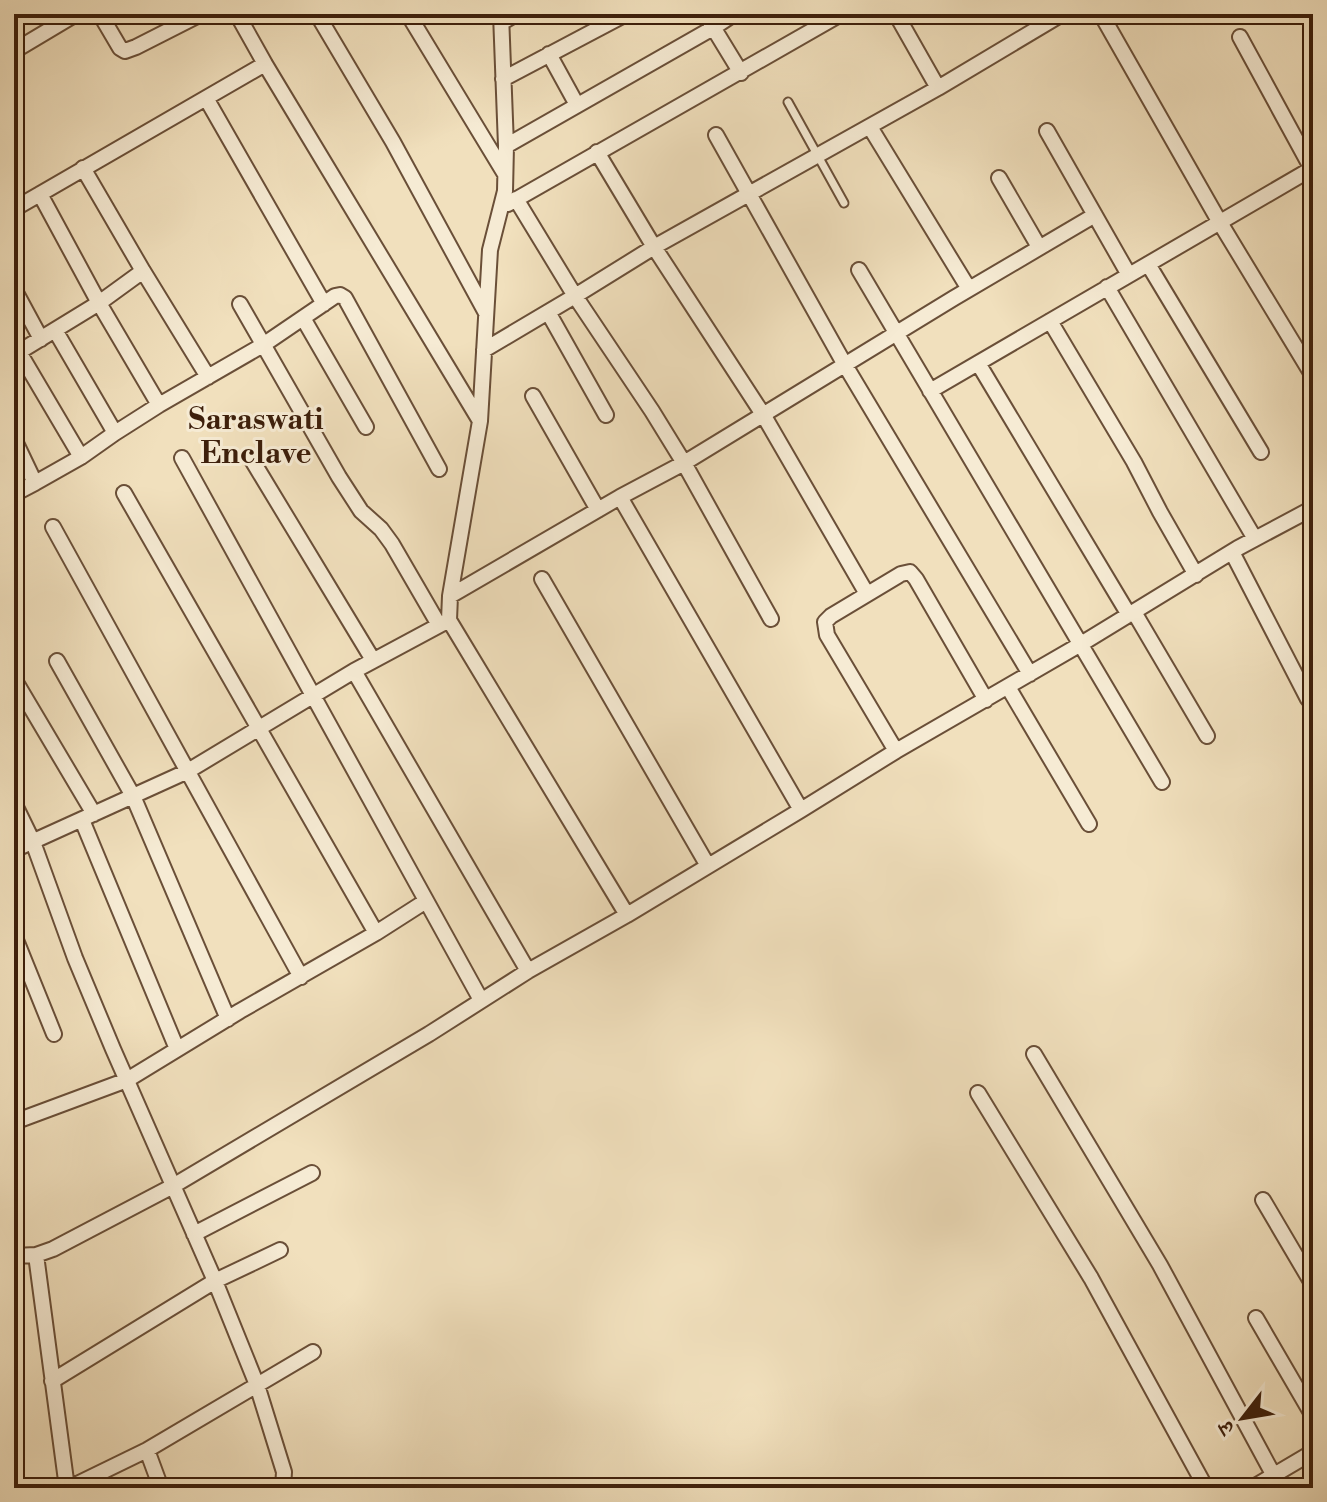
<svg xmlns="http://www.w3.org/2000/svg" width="1327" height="1502" font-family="'Libre Bodoni','Noto Serif Devanagari',serif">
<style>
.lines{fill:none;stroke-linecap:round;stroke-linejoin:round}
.lane-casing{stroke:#6a4f38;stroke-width:11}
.street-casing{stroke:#6a4f38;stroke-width:18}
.lane{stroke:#f6ebd4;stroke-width:7}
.street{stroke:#f6ebd4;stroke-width:14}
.labels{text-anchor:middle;stroke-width:6;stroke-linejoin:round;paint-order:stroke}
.neighbourhood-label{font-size:30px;font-weight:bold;fill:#3d1f0b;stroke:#f6ebd4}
</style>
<rect width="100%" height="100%" fill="#f1e0bd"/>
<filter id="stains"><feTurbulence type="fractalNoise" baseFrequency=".0025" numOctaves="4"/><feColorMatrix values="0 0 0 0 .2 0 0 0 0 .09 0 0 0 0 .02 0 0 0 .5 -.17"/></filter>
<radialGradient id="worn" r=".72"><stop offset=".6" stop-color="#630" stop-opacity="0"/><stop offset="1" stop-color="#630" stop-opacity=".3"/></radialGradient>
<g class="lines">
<defs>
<path id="lane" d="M788 102 844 203"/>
<path id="street" d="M100 14 120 48 125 51 136 47 201 14
M237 14 265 64 480 421
M317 14 393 142 486 313
M408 14 505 174
M501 14 506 146 505 191 490 250 480 421 450 596 449 620 627 915
M705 14 741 73
M896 14 938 88
M1101 14 1219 221 1313 376
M501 23 516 14
M1240 37 1313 171
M14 51 76 14
M549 54 577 105
M503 79 626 14
M206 98 324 304
M870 127 969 289
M1047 131 1129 275
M716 135 845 365 1030 674
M506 146 713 28 734 14
M597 152 654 247 764 416 867 594
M83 168 143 271 208 377
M999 178 1039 247
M40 194 99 303 159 405
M516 199 575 296 652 411 684 463 771 619
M508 204 841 14
M14 209 265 64
M1148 264 1261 452
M859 270 1162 782
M1107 287 1255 539
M14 289 41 339
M240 304 339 477 361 511 381 529 392 544 439 625
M548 312 606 415
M303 318 366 427
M1050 321 1134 462 1160 512 1196 575
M55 330 115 433
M484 350 575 296 654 247 938 88 1062 14
M19 352 81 457
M14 355 99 303 143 271
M978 363 1129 615
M930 391 1313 168
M533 396 598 510
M14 439 35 483 14 494
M182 458 481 1000
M252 460 373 660
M35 483 81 457 115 433 159 405 263 345 335 296 340 295 345 298 439 469
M124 493 376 933
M620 497 801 810
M53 527 301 977
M1232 552 1308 699
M542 579 708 866
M450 596 620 497 684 463 954 298 1095 215
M1134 612 1207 736
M57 661 133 796 228 1019
M354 671 528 971
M14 679 94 814
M1008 687 1089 824
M896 751 827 635 825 622 831 616 901 574 910 572 916 579 986 700
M14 803 33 842 75 958 113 1049 215 1281 257 1385 284 1472 283 1488
M82 820 177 1049
M14 850 188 771 354 671 449 620
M14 935 54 1034
M1034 1054 1160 1265 1274 1476
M978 1093 1091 1278 1206 1488
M14 1122 127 1080 240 1011 376 933 426 901
M1263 1200 1313 1285
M194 1234 312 1173
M36 1255 67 1488
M14 1256 36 1255 53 1249 173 1186 429 1034 528 971 627 915 801 810 896 751 1081 644 1238 548 1313 508
M1256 1318 1313 1416
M52 1381 215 1281 280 1250
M147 1450 161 1488
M69 1488 147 1450 313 1352
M1252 1488 1313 1452"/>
</defs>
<use href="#lane" class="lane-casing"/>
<use href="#street" class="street-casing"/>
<use href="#lane" class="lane"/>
<use href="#street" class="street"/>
</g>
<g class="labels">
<g class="neighbourhood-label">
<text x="256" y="429">Saraswati<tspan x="256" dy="34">Enclave</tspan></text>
</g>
</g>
<rect width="1327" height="1502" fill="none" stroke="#f1e0bd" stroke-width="48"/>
<rect x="16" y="16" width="1295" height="1470" fill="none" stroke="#3d1f0b" stroke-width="4"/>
<rect x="24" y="24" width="1279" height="1454" fill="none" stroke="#3d1f0b" stroke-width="2"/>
<g transform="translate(1243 1418) rotate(239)" stroke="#f6ebd4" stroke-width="6" paint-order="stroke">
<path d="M0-6L14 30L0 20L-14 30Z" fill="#3d1f0b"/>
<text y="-12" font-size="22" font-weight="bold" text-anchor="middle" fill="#3d1f0b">उ</text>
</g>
<rect width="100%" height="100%" filter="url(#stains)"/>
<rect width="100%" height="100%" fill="url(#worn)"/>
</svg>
